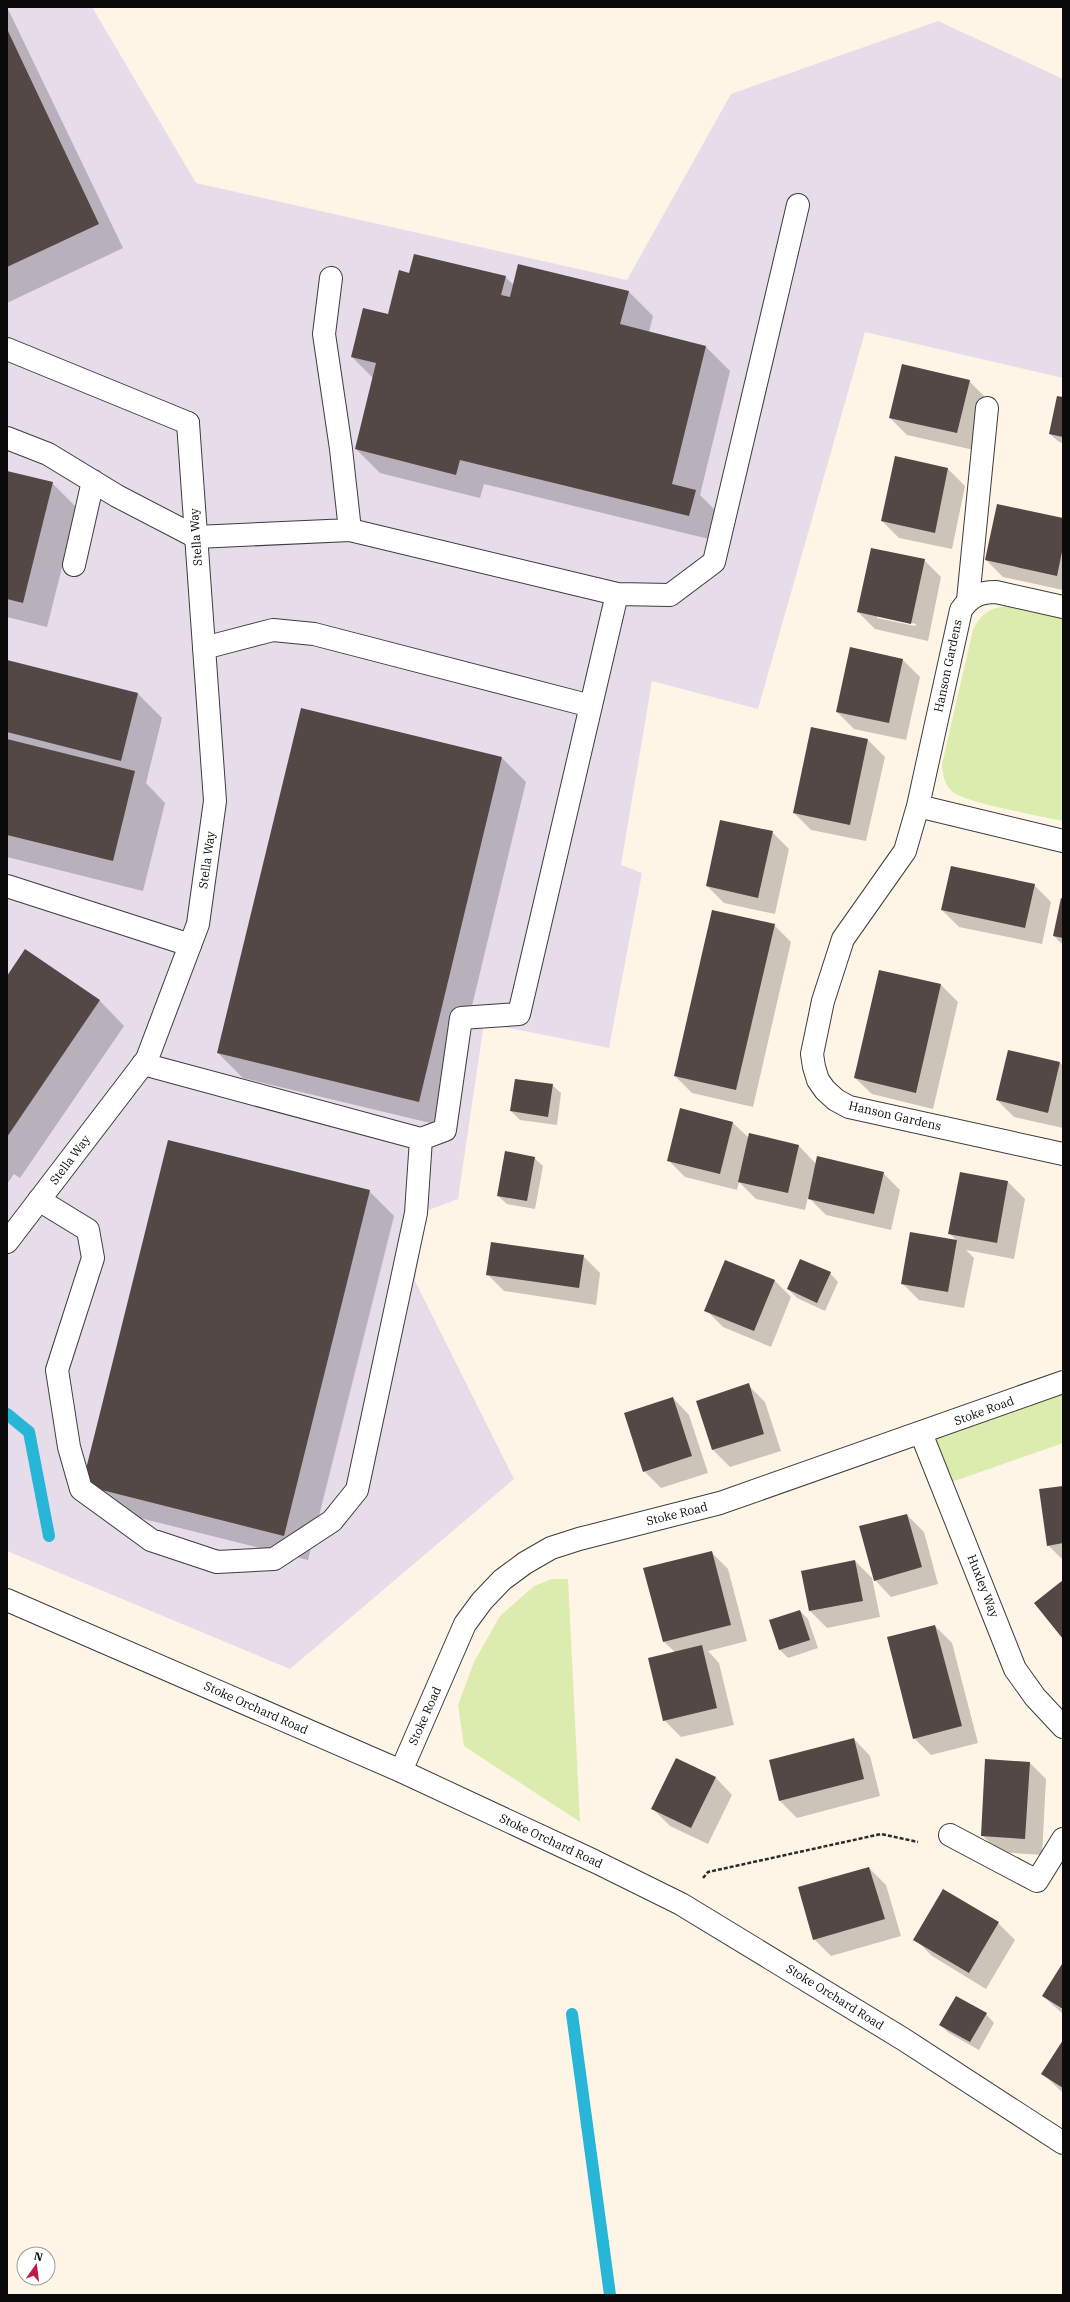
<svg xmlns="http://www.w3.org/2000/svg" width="1070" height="2302" font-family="'IBM Plex Serif',serif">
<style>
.industrial{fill:#e6dcea}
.green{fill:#dbecae}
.shadow{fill:#0003;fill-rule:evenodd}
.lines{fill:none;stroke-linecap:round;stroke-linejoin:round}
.stream{stroke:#28b6d8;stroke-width:12}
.building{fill:#534845}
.service-casing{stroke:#3d3d3d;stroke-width:24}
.minor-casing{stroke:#3d3d3d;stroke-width:24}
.tertiary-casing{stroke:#3d3d3d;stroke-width:24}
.path{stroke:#2c2c2c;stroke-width:2.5;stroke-dasharray:4 2;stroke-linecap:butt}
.service{stroke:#fff;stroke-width:22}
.minor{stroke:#fff;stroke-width:22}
.tertiary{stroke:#fff;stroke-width:22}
.labels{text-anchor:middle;stroke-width:4;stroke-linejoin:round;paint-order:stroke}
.street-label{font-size:12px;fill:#0a0a0a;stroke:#fff}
</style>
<rect width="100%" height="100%" fill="#fff5e7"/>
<path class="industrial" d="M7 7H92L196 183 627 280 731 94 938 21 1063 79V378L865 332 758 709 652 681 621 865 642 873 609 1048 484 1023 458 1199 426 1211 415 1281 514 1479 290 1669 7 1551Z"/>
<path class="green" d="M1010 606 1063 619V821C1042 816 966 803 953 792 944 785 943 775 942 764L973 630C981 613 991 607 1010 606Z
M1063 1382V1443L943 1485 921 1433Z
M552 1579H568L580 1822 464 1746 458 1705 474 1662 500 1616 534 1586Z"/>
<path class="shadow" d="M7 7 123 248 7 303Z
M410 274 505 277 514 285 628 291 653 316 649 332 706 347 730 371 700 495 720 515 713 540 484 484 480 498 380 473 356 449 373 378 352 357 389 315Z
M969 381 986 398 974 450 907 435 890 418Z
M1063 398V443L1059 442 1050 434Z
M896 458 948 469 965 486 952 549 899 538 882 521Z
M7 472 52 483 77 508 47 627 7 617Z
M1063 519V590L1003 577 986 560Z
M924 560 941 577 928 641 875 629 858 612ZM877 616 916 624 915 626 877 618Z
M850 648 903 660 920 677 906 740 854 729 837 712Z
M7 661 138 694 162 718 146 783 165 803 143 891 7 857Z
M868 740 885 757 866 841 811 830 794 813Z
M502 758 526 782 443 1126 243 1078 218 1053Z
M772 832 789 849 775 914 724 903 707 886Z
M1034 885 1051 902 1042 944 959 927 942 910Z
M1063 900V945L1054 936Z
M774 925 791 942 753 1107 692 1093 675 1076Z
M25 951 100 1001 124 1026 20 1178 14 1174 7 1184V977Z
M941 985 958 1002 933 1109 872 1094 855 1078Z
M1060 1063 1063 1066V1128L1014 1117 997 1100Z
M552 1085 561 1093 557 1125 520 1120 511 1111Z
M733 1123 749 1138 799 1146 816 1164 883 1173 900 1190 891 1230 826 1215 808 1197 805 1210 756 1199 739 1182 737 1190 685 1177 668 1160Z
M534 1158 543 1166 535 1209 507 1204 498 1196Z
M961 1173 1008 1182 1025 1199 1014 1259 966 1250 974 1258 964 1308 919 1300 902 1283 911 1233 957 1241 949 1233Z
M369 1191 394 1216 308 1560 108 1510 83 1485Z
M583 1256 600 1273 596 1305 504 1291 487 1274Z
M830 1273 838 1282 825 1311 797 1298 788 1289Z
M774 1280 791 1297 771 1347 723 1327 706 1310Z
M748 1385 765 1402 781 1451 730 1467 713 1450 697 1401Z
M673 1398 689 1415 708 1473 661 1488 644 1471Z
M1063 1487V1560L1048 1545Z
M907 1515 924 1532 938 1584 891 1597 875 1580Z
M711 1552 728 1569 747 1641 708 1651 719 1663 734 1725 681 1737 664 1720 675 1652 663 1641Z
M855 1561 872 1578 880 1617 827 1628 810 1611Z
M800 1611 808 1619 818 1648 788 1658 780 1650 770 1620Z
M935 1626 952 1643 978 1743 931 1755 914 1738Z
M854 1739 870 1756 880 1796 797 1818 780 1801Z
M677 1759 716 1778 732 1795 708 1844 670 1826 653 1809Z
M1029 1762 1046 1779 1042 1855 999 1852 982 1835Z
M869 1868 886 1885 901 1936 831 1956 814 1939Z
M998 1923 1015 1940 986 1989 932 1956 915 1939Z
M1063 1966V2014L1043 1996Z
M986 2014 994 2023 979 2050 949 2033 940 2025Z
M1063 2041V2093L1043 2074Z"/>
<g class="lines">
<path class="stream" d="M7 1414 29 1432 49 1536
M572 2014 610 2295"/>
</g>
<path class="building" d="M7 29 99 224 7 267Z
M414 254 506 276 501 295 510 297 518 264 629 291 620 324 706 346 672 484 696 490 689 516 460 460 456 475 355 449 376 363 351 357 363 308 388 314 399 270 409 273Z
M902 364 970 380 957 433 889 418Z
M1057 396 1063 397V437L1049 434Z
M895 456 948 468 935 533 881 521Z
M7 471 53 482 23 603 7 599Z
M997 504 1063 518V547L1057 576 985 560Z
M871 548 925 559 911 624 857 612Z
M850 647 903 659 889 723 836 712Z
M7 660 138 693 121 761 7 732Z
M301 708 502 757 419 1102 217 1053Z
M811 727 868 739 850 825 793 813Z
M7 739 135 771 113 861 7 835Z
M720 820 773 831 758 898 706 886Z
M951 866 1035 884 1025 928 941 910Z
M1061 898 1063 899V938L1053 936Z
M712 910 775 924 736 1090 674 1076Z
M25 949 100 1000 7 1137V976Z
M879 970 941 984 916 1093 854 1078Z
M1008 1050 1060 1062 1048 1113 996 1100Z
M515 1079 553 1084 548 1117 510 1111Z
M680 1108 733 1122 720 1174 667 1161Z
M749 1133 799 1145 788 1193 738 1182Z
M168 1140 370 1190 284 1536 82 1485Z
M505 1151 535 1157 527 1201 497 1196Z
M817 1156 884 1172 874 1214 808 1199Z
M960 1172 1008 1181 997 1243 948 1234Z
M910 1232 957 1240 948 1292 901 1284Z
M491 1242 584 1255 579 1288 486 1275Z
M800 1259 831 1272 817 1303 787 1289Z
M725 1260 775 1280 754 1331 704 1311Z
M749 1383 764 1434 712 1450 696 1401Z
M673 1397 692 1456 643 1472 624 1413Z
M1063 1486V1543L1047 1546 1039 1489Z
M907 1514 922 1567 874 1581 859 1526Z
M712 1551 731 1625 663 1642 643 1568Z
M855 1560 863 1601 809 1611 801 1571Z
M1063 1580V1639L1034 1603Z
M800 1610 810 1640 779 1650 769 1620Z
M935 1625 962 1726 913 1739 887 1637Z
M702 1645 717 1708 663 1721 648 1658Z
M854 1738 864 1779 779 1801 769 1760Z
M676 1758 716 1777 691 1828 651 1809Z
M985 1759 1030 1762 1025 1839 981 1836Z
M869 1867 885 1919 813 1940 798 1887Z
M943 1889 999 1922 969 1973 913 1940Z
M1062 1964 1063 1965V2009L1042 1996Z
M956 1996 987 2013 970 2042 939 2025Z
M1063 2040V2088L1041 2074Z"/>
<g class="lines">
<defs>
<path id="service" d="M331 278 324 334 341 449 350 530
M7 349 188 423
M7 438 48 454 117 496 196 537 350 530 617 594 519 1014 461 1018 445 1130 421 1139 143 1064
M74 565 93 481
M617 594 670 595 714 562 798 205
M968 600 987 408
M204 648 273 630 314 634 591 706
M7 886 190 945
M39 1200 88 1230 93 1258 57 1370 69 1447 81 1489 151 1540 217 1562 274 1559 332 1521 357 1490 416 1213 421 1139"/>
<path id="minor" d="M1063 607 996 592C979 592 970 597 961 610L918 806 905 851 843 939 823 1001 812 1054 814 1067 818 1080 825 1090 836 1100 849 1107 1063 1154
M918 806 1063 841
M7 1242 147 1059 198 924 215 801 188 423
M921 1433 1015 1669 1035 1697 1063 1727
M401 1771 465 1624 482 1601 502 1580 525 1563 551 1548 579 1539 720 1503 1063 1382
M950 1835 1037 1881 1063 1839"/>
<path id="tertiary" d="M7 1600 401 1771 594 1861 681 1904 903 2039 1063 2143"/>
</defs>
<use href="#service" class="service-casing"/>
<use href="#minor" class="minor-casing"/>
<use href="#tertiary" class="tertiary-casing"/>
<path class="path" d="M703 1878 708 1872 881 1834 918 1842"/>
<use href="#service" class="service"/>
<use href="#minor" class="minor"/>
<use href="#tertiary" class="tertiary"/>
</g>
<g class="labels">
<g class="street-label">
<text transform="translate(196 537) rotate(-94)" y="4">Stella Way</text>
<text transform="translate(948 666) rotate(-78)" y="4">Hanson Gardens</text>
<text transform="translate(207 860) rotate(-82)" y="4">Stella Way</text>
<text transform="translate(895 1116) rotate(13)" y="4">Hanson Gardens</text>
<text transform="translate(70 1160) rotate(-53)" y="4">Stella Way</text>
<text transform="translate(984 1411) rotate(-20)" y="4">Stoke Road</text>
<text transform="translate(677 1514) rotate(-14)" y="4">Stoke Road</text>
<text transform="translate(983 1586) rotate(69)" y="4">Huxley Way</text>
<text transform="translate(256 1708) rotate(24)" y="4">Stoke Orchard Road</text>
<text transform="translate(425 1716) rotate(-66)" y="4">Stoke Road</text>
<text transform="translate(551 1841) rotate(25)" y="4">Stoke Orchard Road</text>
<text transform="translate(835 1997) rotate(32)" y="4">Stoke Orchard Road</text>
</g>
</g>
<rect width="1070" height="2302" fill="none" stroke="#0a0a0a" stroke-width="16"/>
<g transform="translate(36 2266) rotate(14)"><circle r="19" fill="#ffffff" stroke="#9d9d9d"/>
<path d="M0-3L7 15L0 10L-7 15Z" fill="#c31844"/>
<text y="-6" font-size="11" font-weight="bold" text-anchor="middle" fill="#0a0a0a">N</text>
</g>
</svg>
